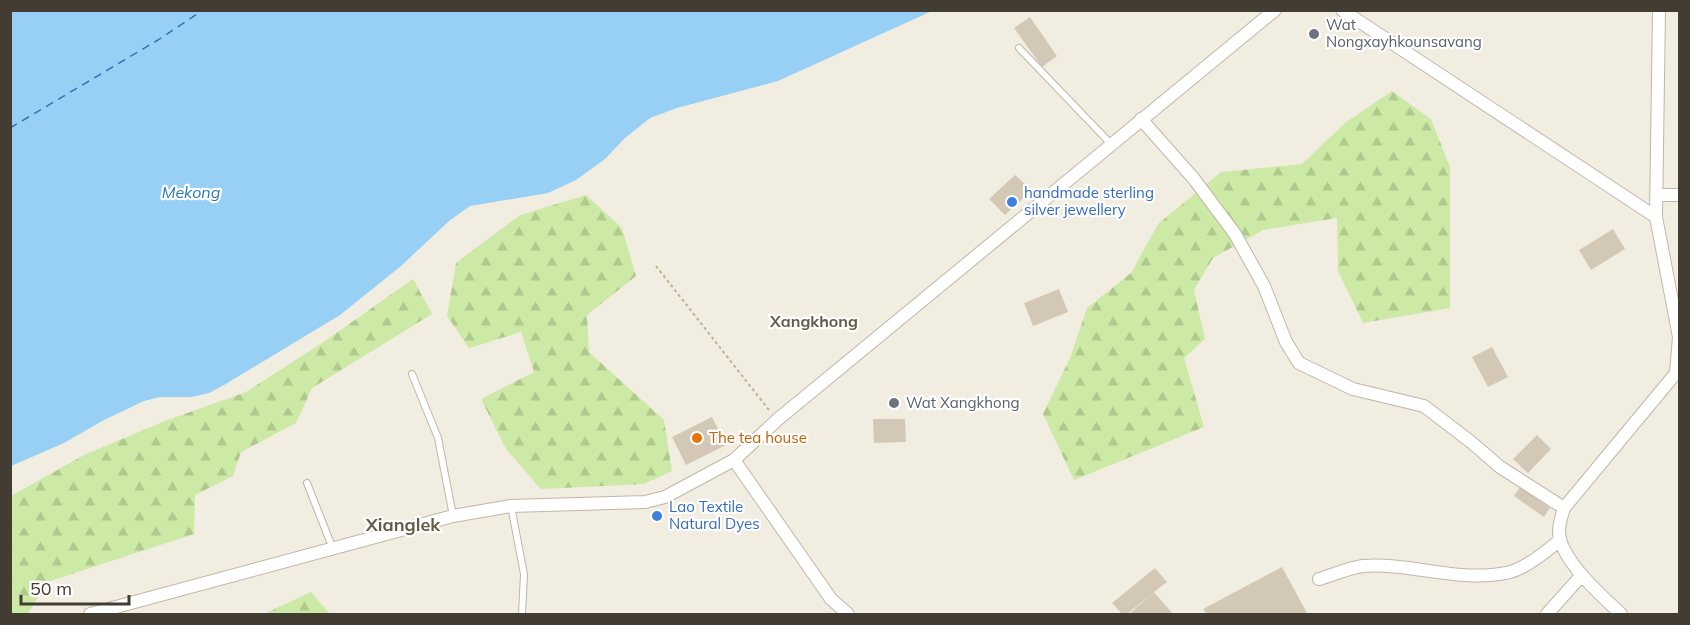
<svg xmlns="http://www.w3.org/2000/svg" width="1690" height="625" font-family="Mulish,sans-serif">
<style>
.forest{fill:url(#forest-firs)}
.water{fill:#98cff4}
.lines{fill:none;stroke-linecap:round;stroke-linejoin:round}
.ferry{stroke:#2679b4;stroke-width:1.5;stroke-dasharray:8 6;stroke-linecap:butt}
.building{fill:#d3c8b6}
.lane-casing{stroke:#c0b7a6;stroke-width:8}
.street-casing{stroke:#c0b7a6;stroke-width:14}
.path{stroke:#c0b094;stroke-width:2;stroke-dasharray:3 3;stroke-linecap:butt}
.lane{stroke:#fff;stroke-width:6}
.street{stroke:#fff;stroke-width:12}
.worship-dot{fill:#6b7280;stroke:#fff;stroke-width:2}
.shop-dot{fill:#3f7fe0;stroke:#fff;stroke-width:2}
.food-dot{fill:#e8710a;stroke:#fff;stroke-width:2}
.labels{text-anchor:middle;stroke-width:4.5;stroke-linejoin:round;paint-order:stroke}
.worship-label{font-size:15px;fill:#5b616d;stroke:#fff;text-anchor:start}
.shop-label{font-size:15px;fill:#366cbe;stroke:#fff;text-anchor:start}
.food-label{font-size:15px;fill:#c56008;stroke:#fff;text-anchor:start}
.water-label{font-size:16px;font-style:italic;fill:#2679b4;stroke:#fff}
.neighbourhood-label{font-size:16px;font-weight:bold;fill:#665a48;stroke:#fff}
.quarter-label{font-size:18px;font-weight:bold;fill:#665a48;stroke:#fff}
</style>
<defs>
<pattern id="forest-firs" width="22" height="20" patternUnits="userSpaceOnUse" patternTransform="scale(1.5)"><rect width="22" height="20" fill="#cce9a6"/><path d="M5 1l3.5 6h-7zM16 11l3.5 6h-7z" fill="#b0c98f"/></pattern>
</defs>
<rect width="100%" height="100%" fill="#f2ede1"/>
<path class="forest" d="M1392 91 1431 119 1450 167V308L1363 323 1338 271 1337 218 1263 230 1213 258 1194 290 1205 339 1184 358 1204 427 1074 480 1043 414 1070 358 1087 308 1131 273 1158 224 1221 172 1302 164 1345 123Z
M586 195 622 228 636 276 587 315 589 352 664 420 672 471 644 484 541 489 506 449 481 399 534 372 521 332 469 348 447 316 456 263 520 215Z
M413 279 432 314 312 388 296 423 241 452 233 476 195 495 194 534 47 582 28 614H11V496L84 455 165 421 246 392 325 341Z
M311 592 330 614H264Z"/>
<path class="water" d="M11 10H932V11L778 81 677 108 650 118 625 138 605 159 576 180 548 193 470 206 449 221 401 266 340 315 224 385 209 393 192 397H160L144 401 104 420 64 443 11 466Z"/>
<g class="lines">
<path class="ferry" d="M10 128 158 40 203 10"/>
</g>
<path class="building" d="M1030 17 1057 56 1042 67 1014 28Z
M1015 175 1032 190 1005 215 989 199Z
M1613 229 1625 249 1591 270 1579 250Z
M1059 289 1068 312 1033 326 1024 303Z
M1492 347 1508 377 1488 387 1472 357Z
M712 417 726 445 686 465 672 437Z
M873 419H905L906 442 874 443Z
M1537 435 1551 449 1528 473 1513 459Z
M1520 487 1550 508 1544 517 1514 496Z
M1282 567 1307 613 1207 614 1203 609Z
M1155 568 1167 582 1154 592 1173 614H1129L1152 594 1127 614H1122L1112 603Z"/>
<g class="lines">
<defs>
<path id="lane" d="M1019 48 1111 144
M412 374 438 438 453 516
M307 483 333 549
M511 506 524 574 522 614"/>
<path id="street" d="M1342 10 1656 217
M1141 119 1194 179 1235 234 1264 286 1286 342 1299 363 1353 389 1424 406 1471 442 1500 467 1564 508
M1657 195H1680
M734 460 831 599 848 614
M1319 579C1333 575 1348 568 1363 566 1412 562 1461 584 1510 572 1526 568 1547 551 1560 540
M90 614 453 516 511 506 645 502 665 497 734 460 777 420 1275 10
M1547 614 1581 576
M1621 614C1602 596 1559 559 1559 531 1559 523 1562 515 1564 508L1676 373 1679 337 1656 217 1659 10"/>
</defs>
<use href="#lane" class="lane-casing"/>
<use href="#street" class="street-casing"/>
<path class="path" d="M656 266 769 410"/>
<use href="#lane" class="lane"/>
<use href="#street" class="street"/>
</g>
<g class="worship-dot">
<circle cx="1314" cy="34" r="6"/>
<circle cx="894" cy="403" r="6"/>
</g>
<g class="shop-dot">
<circle cx="1012" cy="202" r="6"/>
<circle cx="657" cy="516" r="6"/>
</g>
<circle class="food-dot" cx="697" cy="438" r="6"/>
<g class="labels">
<g class="worship-label">
<text x="1326" y="30">Wat<tspan x="1326" dy="17">Nongxayhkounsavang</tspan></text>
<text x="906" y="408">Wat Xangkhong</text>
</g>
<g class="shop-label">
<text x="1024" y="198">handmade sterling<tspan x="1024" dy="17">silver jewellery</tspan></text>
<text x="669" y="512">Lao Textile<tspan x="669" dy="17">Natural Dyes</tspan></text>
</g>
<g class="food-label">
<text x="709" y="443">The tea house</text>
</g>
<g class="water-label">
<text x="191" y="198">Mekong</text>
</g>
<g class="neighbourhood-label">
<text x="814" y="327">Xangkhong</text>
</g>
<g class="quarter-label">
<text x="403" y="531">Xianglek</text>
</g>
</g>
<rect width="1690" height="625" fill="none" stroke="#433c32" stroke-width="24"/>
<path d="M21 595v9h108v-9" fill="none" stroke="#433c32" stroke-width="3"/>
<text x="30" y="595" font-size="18" fill="#433c32" stroke="#ffffff" stroke-width="4.5" paint-order="stroke">50 m</text>
</svg>
